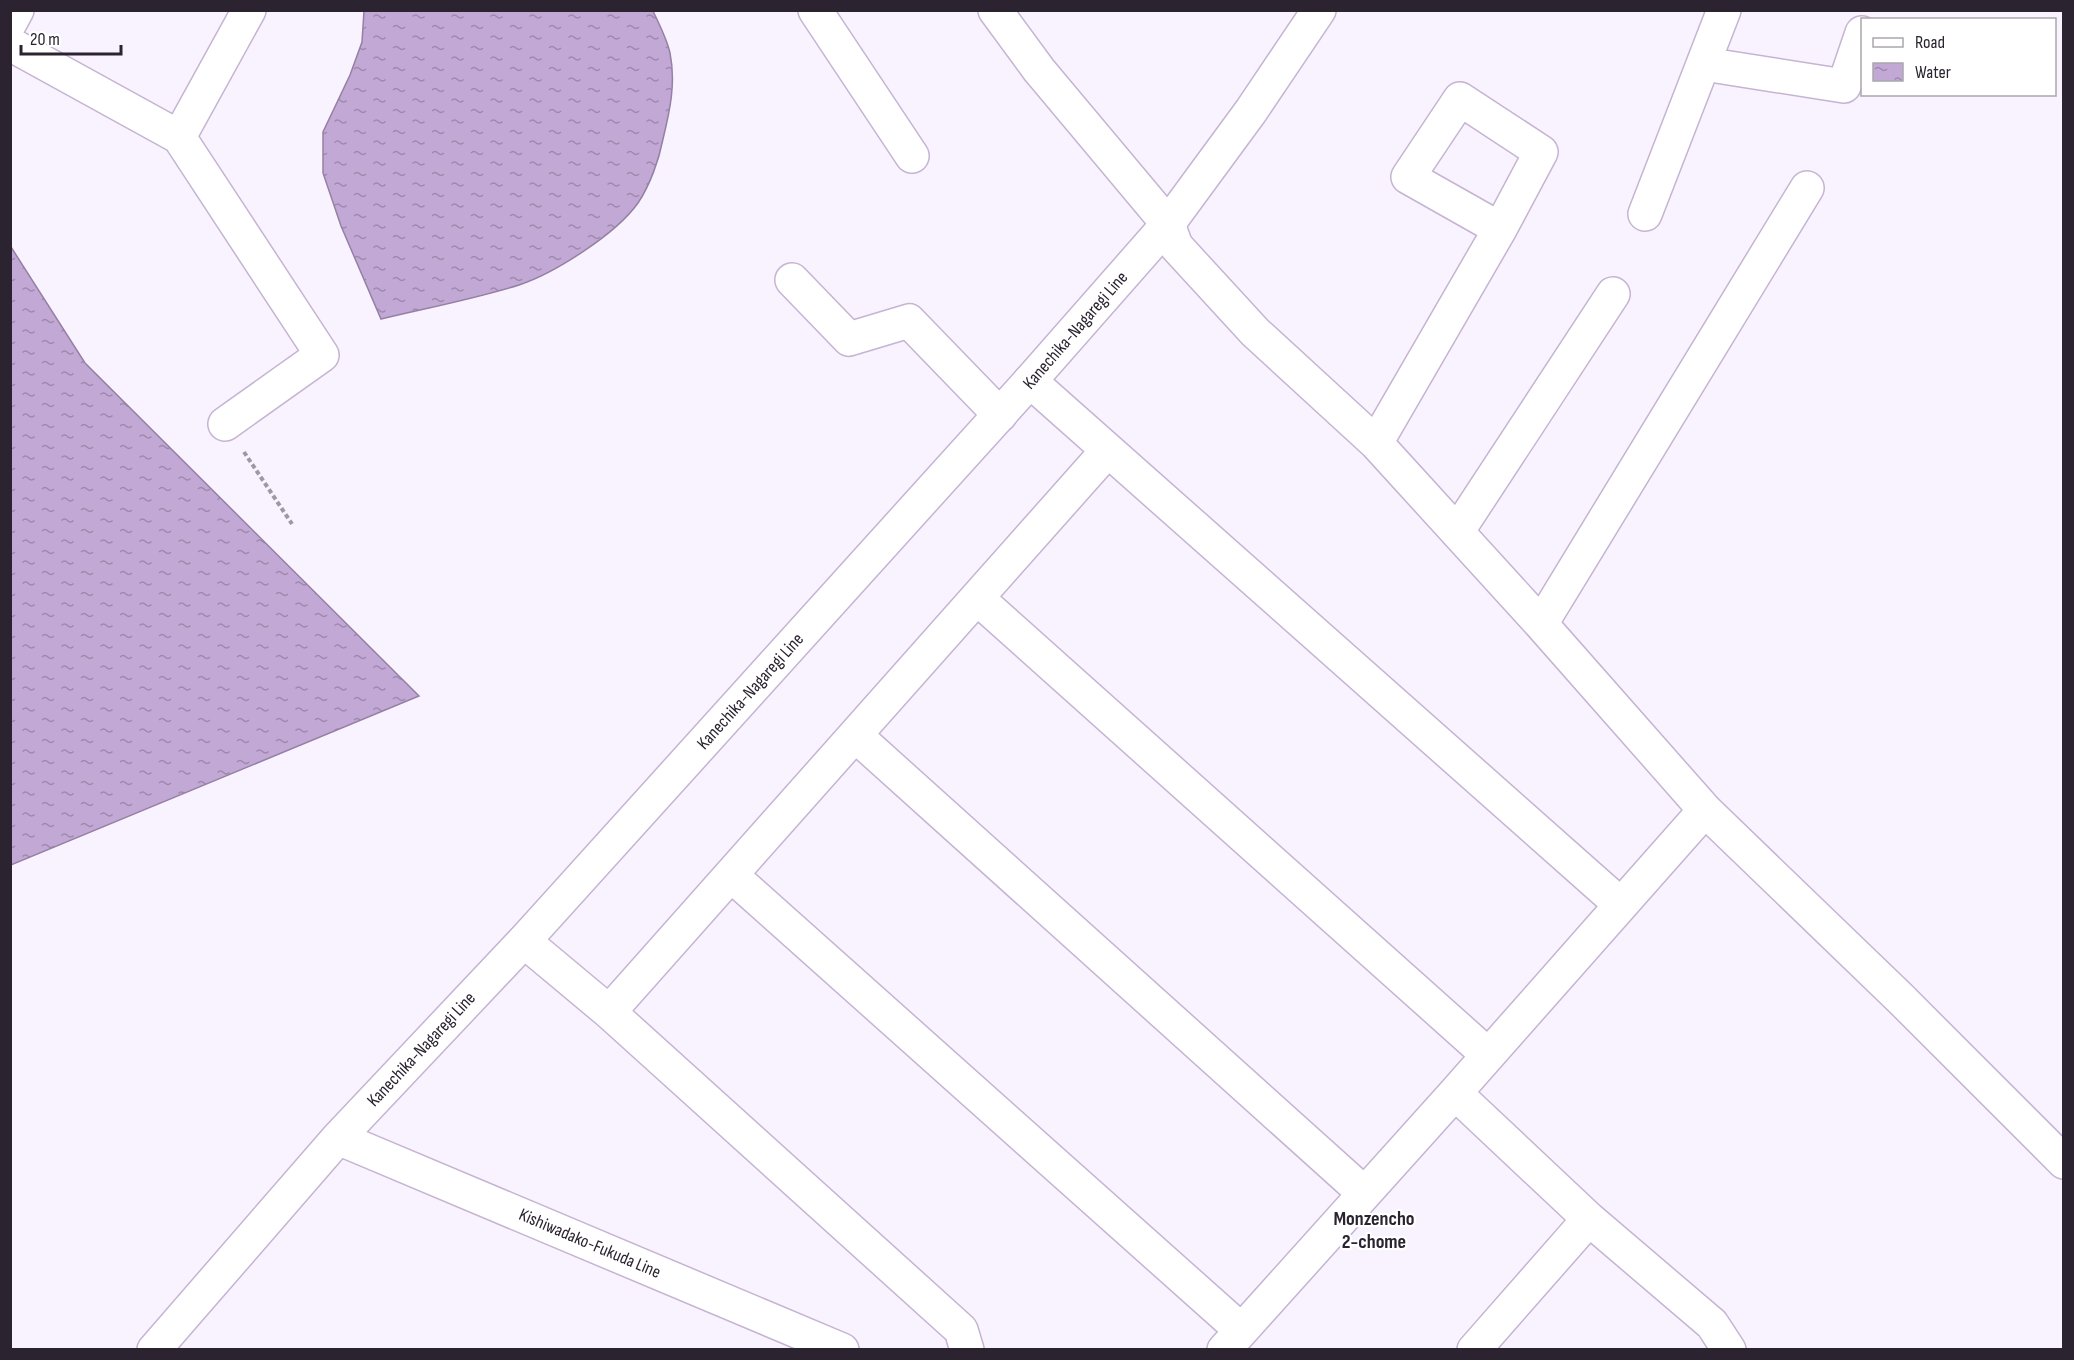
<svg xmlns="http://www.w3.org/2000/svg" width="2074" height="1360" font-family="'Sofia Sans Condensed',sans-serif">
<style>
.water{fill:url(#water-ripples);stroke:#9580a4;stroke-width:1.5}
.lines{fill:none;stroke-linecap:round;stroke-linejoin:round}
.street-casing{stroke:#c5b4d2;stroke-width:36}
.secondary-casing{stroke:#c5b4d2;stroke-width:36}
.path{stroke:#9e97a4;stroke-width:4;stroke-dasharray:4.5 3;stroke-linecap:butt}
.street{stroke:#fff;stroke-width:33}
.secondary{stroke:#fff;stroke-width:33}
.labels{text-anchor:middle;stroke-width:4.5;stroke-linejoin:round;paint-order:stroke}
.street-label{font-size:18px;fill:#2b2430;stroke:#fff}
.neighbourhood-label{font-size:20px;font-weight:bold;fill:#2b2430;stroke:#fff}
</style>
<defs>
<pattern id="water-ripples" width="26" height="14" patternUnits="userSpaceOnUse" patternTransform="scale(1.5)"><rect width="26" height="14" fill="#c2a8d5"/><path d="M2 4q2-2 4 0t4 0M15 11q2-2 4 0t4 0" fill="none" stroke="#9e89ad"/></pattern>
</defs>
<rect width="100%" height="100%" fill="#f9f2ff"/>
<path class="water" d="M364 11H653C659 24 667 39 670 53 676 83 670 110 663 139 659 160 650 185 638 203 616 234 555 273 519 285 474 299 427 308 381 319L341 226 323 173V132L350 75 362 42Z
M11 247 85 363 419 696 11 865Z"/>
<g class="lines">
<defs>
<path id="street" d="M815 10 912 156
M995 10 1039 70 1168 224 1176 246 1255 332 1376 443 1541 624 1705 810 1900 998 2064 1162
M10 23 17 10
M10 44 179 137 322 355 225 424
M1704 64 1844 86 1862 33
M179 137 249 10
M1645 214 1724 10
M792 280 849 339 909 321 1000 415
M1030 381 1621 905 1705 810
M1376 443 1500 229 1541 152 1460 99 1408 177 1500 229
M1457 532 1613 294
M977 598 1488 1055
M1541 624 1807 188
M855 735 1364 1193
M731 875 1241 1330
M524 941 609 1012 961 1330 967 1350
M609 1012 1108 450
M1455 1093 1589 1219 1712 1324 1729 1350
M1224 1350 1455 1093 1621 905
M1474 1350 1589 1219"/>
<path id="secondary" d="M338 1138 842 1350
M154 1350 338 1138 524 941 1030 381 1168 224 1251 111 1319 10"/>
</defs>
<use href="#street" class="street-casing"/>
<use href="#secondary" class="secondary-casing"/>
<path class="path" d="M244 452 292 524"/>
<use href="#street" class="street"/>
<use href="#secondary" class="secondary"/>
</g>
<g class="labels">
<g class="street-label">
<text transform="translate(1075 330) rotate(-49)" y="6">Kanechika-Nagaregi Line</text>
<text transform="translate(750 691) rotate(-48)" y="6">Kanechika-Nagaregi Line</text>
<text transform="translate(421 1049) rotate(-47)" y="6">Kanechika-Nagaregi Line</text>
<text transform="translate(590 1243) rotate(23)" y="6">Kishiwadako-Fukuda Line</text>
</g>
<g class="neighbourhood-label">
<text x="1374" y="1225">Monzencho<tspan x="1374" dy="23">2-chome</tspan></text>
</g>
</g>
<rect width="2074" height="1360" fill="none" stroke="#2b2430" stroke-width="24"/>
<rect x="1861" y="18" width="195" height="78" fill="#ffffff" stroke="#aaa7ac" stroke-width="1.5"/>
<rect x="1873" y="38" width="30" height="9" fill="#ffffff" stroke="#aaa7ac" stroke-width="1.5"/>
<text x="1915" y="48" font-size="18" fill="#2b2430">Road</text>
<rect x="1873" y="63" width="30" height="18" fill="url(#water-ripples)" stroke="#aaa7ac" stroke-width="1.5"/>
<text x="1915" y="78" font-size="18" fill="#2b2430">Water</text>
<path d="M21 45v9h100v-9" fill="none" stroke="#2b2430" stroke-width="3"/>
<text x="30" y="45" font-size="18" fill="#2b2430" stroke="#ffffff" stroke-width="4.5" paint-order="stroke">20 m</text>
</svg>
